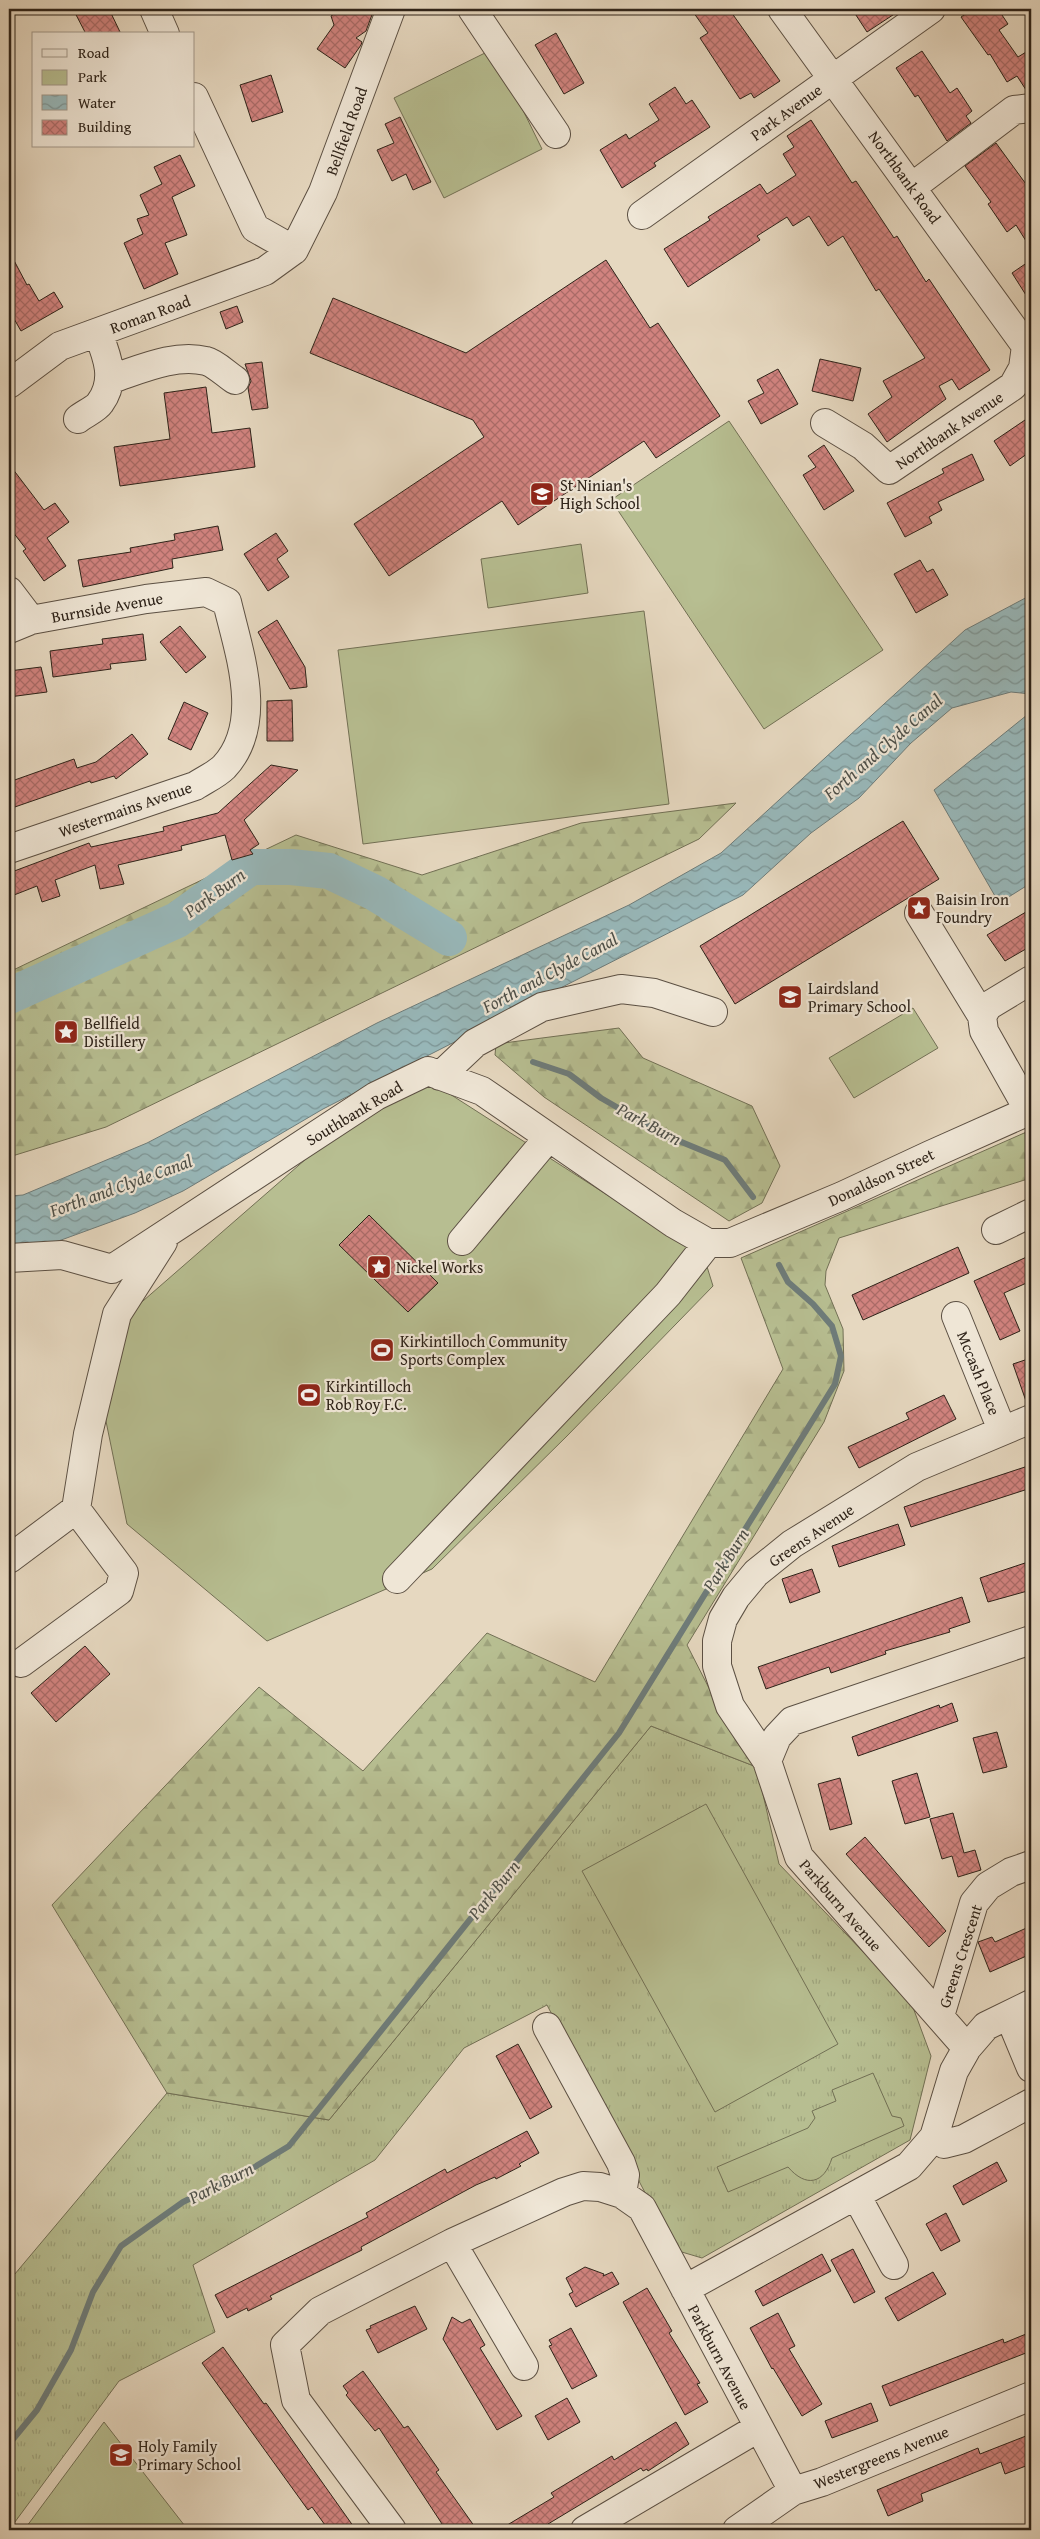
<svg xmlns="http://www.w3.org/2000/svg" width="1040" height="2539" font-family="'Gentium Book Plus',serif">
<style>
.grass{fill:url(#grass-tufts);stroke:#727055}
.forest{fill:url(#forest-firs);stroke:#727055}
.green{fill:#b7be91;stroke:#727055}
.water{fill:url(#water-waves);stroke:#6e7c7a}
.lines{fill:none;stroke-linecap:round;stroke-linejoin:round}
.stream{stroke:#6e7c7a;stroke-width:6}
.river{stroke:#98b8ba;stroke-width:36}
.building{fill:url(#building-cross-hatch);stroke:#2e2319}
.minor-casing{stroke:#5c5043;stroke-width:30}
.minor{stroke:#efe6d6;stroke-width:28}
.labels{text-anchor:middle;stroke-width:4.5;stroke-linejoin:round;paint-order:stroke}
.street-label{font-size:16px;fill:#2e2319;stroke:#efe6d6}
.poi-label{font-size:16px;fill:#2e2319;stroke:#efe6d6;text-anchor:start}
.water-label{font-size:18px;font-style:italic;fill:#4e5049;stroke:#efe6d6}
</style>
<defs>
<pattern id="grass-tufts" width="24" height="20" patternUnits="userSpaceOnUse" patternTransform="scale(1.25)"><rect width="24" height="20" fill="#b7be91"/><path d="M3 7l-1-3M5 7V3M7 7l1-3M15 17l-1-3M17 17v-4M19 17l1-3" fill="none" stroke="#9ea37c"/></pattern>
<pattern id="forest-firs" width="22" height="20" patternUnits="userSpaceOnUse" patternTransform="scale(1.25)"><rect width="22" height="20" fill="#b7be91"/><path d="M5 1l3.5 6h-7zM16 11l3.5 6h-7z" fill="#9ea37c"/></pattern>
<pattern id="water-waves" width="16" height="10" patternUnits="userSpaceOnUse" patternTransform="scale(1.25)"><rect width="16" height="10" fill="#98b8ba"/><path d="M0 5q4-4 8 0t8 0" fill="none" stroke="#7c9596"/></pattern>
<pattern id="building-cross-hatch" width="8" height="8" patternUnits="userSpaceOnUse" patternTransform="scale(1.25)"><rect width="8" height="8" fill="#d1837f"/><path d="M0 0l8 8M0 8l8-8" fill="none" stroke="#aa6b67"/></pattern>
</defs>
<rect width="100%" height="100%" fill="#e6d8c0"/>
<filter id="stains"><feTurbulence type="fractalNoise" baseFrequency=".004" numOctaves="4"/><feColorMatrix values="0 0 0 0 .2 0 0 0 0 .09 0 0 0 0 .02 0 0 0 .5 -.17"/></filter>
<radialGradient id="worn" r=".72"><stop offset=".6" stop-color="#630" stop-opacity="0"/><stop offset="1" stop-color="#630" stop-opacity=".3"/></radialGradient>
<path class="grass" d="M651 1726 754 1766 759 1777 779 1864 911 2002 931 2056 910 2140 702 2258 675 2250 547 2005 464 2048 375 2160 193 2265 215 2332 119 2381 9 2530V2281L167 2093 329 2120Z"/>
<path class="forest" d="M736 803 699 839 106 1127 9 1157V972L296 835 422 875 581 823Z
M619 1028 643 1058 752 1106 780 1166 762 1203 729 1221 544 1097 495 1055 496 1044Z
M1031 1130V1178L839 1238 826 1271 825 1285 843 1329 844 1371 824 1422 687 1645 736 1741 754 1766 651 1726 329 2120 167 2093 52 1905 259 1687 363 1771 487 1633 595 1682 783 1369 741 1258Z"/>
<path class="green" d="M493 49 542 149 444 198 394 98Z
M729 421 883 650 764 729 611 500Z
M581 544 588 593 488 608 481 559Z
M644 611 669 804 363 844 338 650Z
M913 1008 938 1048 854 1098 829 1058Z
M428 1080 704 1257 713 1286 567 1436 432 1569 267 1641 127 1524 99 1387 128 1314 314 1152Z
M706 1804 838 2044 715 2112 582 1871Z
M873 2073 892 2116 901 2118 904 2126 832 2158C824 2184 806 2188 788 2167L728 2192 717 2167 808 2128 815 2118 812 2111 836 2101 832 2090Z
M104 2422 188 2530H24Z"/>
<path class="water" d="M1031 595V694L1011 692 952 708 911 743 859 798 811 833 743 895 323 1109 183 1191 135 1213 53 1243 9 1248V1196L23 1195 147 1143 377 1023 629 905 721 853 965 630Z
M1027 715 1031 717V883L999 903 934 790Z"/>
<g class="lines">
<path class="stream" d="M533 1062 569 1074 601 1098 667 1136 725 1160 753 1197
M9 2444 37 2410 71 2350 93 2292 121 2246 183 2202 253 2168 289 2146 619 1733 835 1384 841 1356 832 1326 813 1304 788 1282 779 1265"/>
<path class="river" d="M9 996 177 920 251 867H291L329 871 375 893 449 938"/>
</g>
<path class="building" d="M73 9H109L121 34H86Z
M342 9H371L373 12 366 31 356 38 362 42 361 45 345 68 317 49 334 25 331 16Z
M691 9H729L780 81 754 98 751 93 740 99 700 38 708 33Z
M852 9H902L867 32Z
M973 9H998L1008 24 999 30 1018 57 1031 49V93H1028L1017 76 1007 82 990 54 988 55 961 17Z
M556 33 584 83 564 94 535 45Z
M922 51 950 93 957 88 972 111 966 116 971 123 947 141 918 95 915 97 896 68Z
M271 75 283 112 252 122 240 85Z
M675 87 686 104 692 100 710 127 654 163 656 166 622 188 600 150 626 134 629 139 659 120 649 104Z
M400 117 431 182 413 190 406 174 392 181 377 150 394 143 385 124Z
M811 120 852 183 856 181 894 238 897 236 926 282 929 279 990 370 959 390 952 379 939 386 946 399 887 442 868 414 892 397 883 381 925 358 879 289 876 291 843 236 828 246 809 216 793 226 787 217 757 236 760 240 688 287 664 249 710 220 708 217 760 184 767 194 796 175 783 154 794 147 787 136Z
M996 143 1031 191V249L1016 225 1007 232 988 204 991 202 965 166Z
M180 155 195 186 172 197 187 235 165 243 178 274 144 289 124 243 143 234 137 219 149 215 140 195 162 184 154 167Z
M9 251 27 285 29 284 39 301 54 292 63 307 21 331 9 310Z
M606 260 650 328 658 323 720 416 656 458 644 441 518 525 502 501 389 576 354 524 484 437 473 420 310 353 333 298 466 353Z
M1031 260V303L1012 273Z
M237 306 243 322 226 329 220 312Z
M820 359 861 368 853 401 812 391Z
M262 362 268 408 252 410 248 388 251 381 245 364Z
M778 369 798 404 761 424 748 401 764 393 757 380Z
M206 387 212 433 250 428 255 467 120 486 114 447 170 439 164 393Z
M1025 420 1031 430V451L1010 466 994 441Z
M824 445 854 491 824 510 803 475 816 467 808 456Z
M972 454 984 480 938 502 942 510 929 517 932 523 905 537 887 503 944 473 942 469Z
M9 464 44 510 55 503 69 522 47 538 66 566 44 581 23 551 26 549 9 527Z
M218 526 223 550 172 559 173 568 83 587 78 560 131 552 130 548 175 540 174 534Z
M276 533 288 551 277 559 289 577 268 591 244 554Z
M920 560 927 572 933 569 948 595 916 613 894 574Z
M277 620 305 667 307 687 290 689 258 632Z
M180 626 206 657 186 673 160 642Z
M143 634 146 660 110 664 111 669 53 677 50 651 103 644 102 639Z
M41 667 47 692 9 697V671Z
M292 700 293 741H267V701Z
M184 702 208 713 191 750 168 739Z
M132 734 148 754 116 779 114 776 91 783 90 781 9 809V782L74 759 77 768 96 762Z
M271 765 298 770 244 820 259 844 250 850 253 854 232 860 225 835 181 846 182 850 118 865 124 884 100 889 95 865 55 880 60 896 42 902 37 886 9 897V873L89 843 91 847 164 831 163 827 218 813Z
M903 821 939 879 735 1004 700 946Z
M1031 909V946L1005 961 987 935Z
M369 1215 438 1283 408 1312 339 1245Z
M958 1247 969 1273 863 1320 852 1295Z
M1031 1255V1281L1004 1293 1020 1331 1000 1340 974 1281Z
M1031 1358V1404H1027L1013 1364Z
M944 1395 956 1419 859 1468 848 1447 909 1419 906 1413Z
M1031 1465V1488L911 1527 904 1507Z
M898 1524 905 1545 839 1567 832 1546Z
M1031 1561V1590L988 1602 980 1578Z
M812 1569 820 1592 790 1603 782 1579Z
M962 1597 970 1622 949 1629 950 1632 885 1651 886 1654 831 1673 829 1667 766 1689 758 1667Z
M85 1646 110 1674 56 1722 31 1693Z
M952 1703 958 1721 858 1756 852 1737 939 1705 940 1708Z
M997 1732 1007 1767 983 1773 973 1738Z
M917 1773 930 1817 905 1824 892 1781Z
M840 1778 852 1824 830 1830 818 1784Z
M953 1813 964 1853 975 1850 981 1870 958 1877 952 1856 942 1859 930 1819Z
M865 1837 946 1931 929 1947 846 1854Z
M1031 1926V1954L990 1972 978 1942 992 1937 995 1942Z
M518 2044 552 2107 530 2119 496 2056Z
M527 2131 539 2153 519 2164 521 2166 496 2179 495 2177 476 2185 361 2247 362 2250 270 2296 272 2299 248 2311 247 2308 227 2318 215 2295 368 2217 366 2213 445 2169 447 2173Z
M997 2162 1007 2181 963 2205 953 2186Z
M946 2213 960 2241 941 2251 926 2224Z
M853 2249 875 2292 854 2303 831 2260Z
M822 2254 831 2271 763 2306 755 2291Z
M585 2267 604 2274 603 2276 612 2272 619 2284 576 2307 569 2294 573 2292 566 2278Z
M933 2272 946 2294 898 2321 885 2298Z
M647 2288 672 2331 669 2333 700 2383 697 2384 708 2402 685 2415 623 2302Z
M415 2306 427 2329 378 2353 366 2330 371 2328 370 2326Z
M778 2313 795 2346 789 2349 822 2404 802 2416 773 2368 772 2369 750 2328Z
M452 2317 462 2323 470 2319 485 2345 480 2348 522 2416 497 2430 443 2339Z
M571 2328 597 2376 572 2389 549 2346 552 2345 549 2340Z
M1031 2332V2351L890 2406 882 2386 1003 2339 1004 2343Z
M223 2347 264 2404 266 2403 356 2530H317L325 2525 312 2507 308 2510 202 2363Z
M363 2371 404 2428 408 2426 439 2470 436 2472 477 2530H446L379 2428 375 2431 346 2395 348 2393 343 2386Z
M567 2398 580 2422 548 2440 535 2416Z
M871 2403 878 2421 832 2438 825 2421Z
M676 2422 689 2444 648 2471 647 2469 643 2471 641 2468 548 2524 552 2530H499L554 2497 551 2493 612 2456 614 2460Z
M1031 2434V2464L1005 2474 1001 2462 921 2494 923 2501 888 2516 877 2490 978 2448 980 2454Z"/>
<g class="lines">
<defs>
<path id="minor" d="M154 9 165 34
M472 9 556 134
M782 9 1026 346
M194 97 255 228 294 250
M912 187 1014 110 1031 108
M642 215 931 9
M111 379C139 370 175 353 206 361 215 363 227 375 235 380
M9 384 60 346 265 271 294 250 323 192 391 9
M78 419C84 414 96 409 100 403 117 380 107 356 98 333
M825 423 863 446 889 470 1013 386 1023 368 1026 346
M9 591 31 620
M9 629 31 620 146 599 206 592 227 602C239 653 265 723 224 767 216 775 204 780 195 786L9 849
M919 913 982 1016
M440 1076 475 1043 542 1007 621 989 654 993 713 1012
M1029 1111 984 1031 982 1016 988 1006 1031 980
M996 1230 1031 1213
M462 1241 548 1138
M9 1258 62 1255 112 1269 376 1096 428 1071 482 1091 673 1223 708 1243H730L842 1196 930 1155 1031 1110
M956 1316 1002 1430
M9 1559 76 1509 88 1434 117 1314 163 1242
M397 1579 668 1294 708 1243
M21 1663 119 1591 124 1573 76 1509
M767 1761 777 1737 792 1721 1031 1640
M1009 2015 1031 2068
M940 2016 974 1903 988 1886 1011 1872 1031 1865
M547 2027 621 2163 625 2175 622 2194
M967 2048 799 1857 767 1761 730 1706 717 1666V1641L723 1619 736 1597 756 1573 792 1544 917 1467 1031 1419
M934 2137 944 2144 964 2139 1031 2103
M856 2195 894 2265
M452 2243 524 2366
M685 2289 909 2166 934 2137 954 2071 967 2048 986 2026 1031 2004
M392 2530 296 2400 285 2345 320 2311 452 2243 564 2192 583 2186 600 2187 622 2194 642 2208 793 2491
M585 2530 758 2428
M737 2530 793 2491 822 2482 1031 2396"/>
</defs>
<use href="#minor" class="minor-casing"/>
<use href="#minor" class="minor"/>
</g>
<defs>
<symbol id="school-square" viewBox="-11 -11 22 22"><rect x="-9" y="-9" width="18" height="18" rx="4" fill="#8f2418" stroke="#efe6d6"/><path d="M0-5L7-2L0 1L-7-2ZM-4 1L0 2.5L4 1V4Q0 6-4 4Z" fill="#fff"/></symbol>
<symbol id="sight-square" viewBox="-11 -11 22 22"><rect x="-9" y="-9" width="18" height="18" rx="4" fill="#8f2418" stroke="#efe6d6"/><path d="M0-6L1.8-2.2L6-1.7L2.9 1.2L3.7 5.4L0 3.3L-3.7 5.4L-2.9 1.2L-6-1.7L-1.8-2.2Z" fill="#fff"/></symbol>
<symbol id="stadium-square" viewBox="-11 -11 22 22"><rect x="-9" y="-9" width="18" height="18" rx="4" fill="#8f2418" stroke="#efe6d6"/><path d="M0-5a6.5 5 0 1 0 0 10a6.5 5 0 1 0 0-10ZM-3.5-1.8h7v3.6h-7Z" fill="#fff"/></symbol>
</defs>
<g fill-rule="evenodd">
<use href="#school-square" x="528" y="480" width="28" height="28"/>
<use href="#sight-square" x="905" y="894" width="28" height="28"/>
<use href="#school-square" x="776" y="983" width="28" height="28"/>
<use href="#sight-square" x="52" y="1018" width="28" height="28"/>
<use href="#sight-square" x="365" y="1253" width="28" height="28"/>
<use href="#stadium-square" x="368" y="1336" width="28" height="28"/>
<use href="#stadium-square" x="295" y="1381" width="28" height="28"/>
<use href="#school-square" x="107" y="2441" width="28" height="28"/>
</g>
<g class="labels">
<g class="street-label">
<text transform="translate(786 112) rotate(-36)" y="6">Park Avenue</text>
<text transform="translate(346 131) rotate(-70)" y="6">Bellfield Road</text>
<text transform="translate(905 177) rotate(54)" y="6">Northbank Road</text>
<text transform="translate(150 314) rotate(-20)" y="6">Roman Road</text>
<text transform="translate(949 430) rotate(-34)" y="6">Northbank Avenue</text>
<text transform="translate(107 607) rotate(-10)" y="6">Burnside Avenue</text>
<text transform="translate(125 809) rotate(-19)" y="6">Westermains Avenue</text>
<text transform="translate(354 1113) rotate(-31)" y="6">Southbank Road</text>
<text transform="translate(881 1177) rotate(-25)" y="6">Donaldson Street</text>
<text transform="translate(979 1373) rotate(68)" y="6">Mccash Place</text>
<text transform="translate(811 1535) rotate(-34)" y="6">Greens Avenue</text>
<text transform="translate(841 1905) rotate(49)" y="6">Parkburn Avenue</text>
<text transform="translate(960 1956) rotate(-72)" y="6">Greens Crescent</text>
<text transform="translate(720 2357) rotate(62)" y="6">Parkburn Avenue</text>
<text transform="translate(881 2457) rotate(-22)" y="6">Westergreens Avenue</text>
</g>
<g class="poi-label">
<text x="560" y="491">St Ninian's<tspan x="560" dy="18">High School</tspan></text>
<text x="936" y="905">Baisin Iron<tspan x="936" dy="18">Foundry</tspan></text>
<text x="808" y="994">Lairdsland<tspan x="808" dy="18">Primary School</tspan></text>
<text x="84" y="1029">Bellfield<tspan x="84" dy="18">Distillery</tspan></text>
<text x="396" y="1273">Nickel Works</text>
<text x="400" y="1347">Kirkintilloch Community<tspan x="400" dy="18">Sports Complex</tspan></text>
<text x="326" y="1392">Kirkintilloch<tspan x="326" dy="18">Rob Roy F.C.</tspan></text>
<text x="138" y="2452">Holy Family<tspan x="138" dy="18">Primary School</tspan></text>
</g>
<g class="water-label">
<text transform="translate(883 747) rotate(-41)" y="6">Forth and Clyde Canal</text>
<text transform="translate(215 893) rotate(-36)" y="6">Park Burn</text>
<text transform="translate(550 973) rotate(-28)" y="6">Forth and Clyde Canal</text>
<text transform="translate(649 1124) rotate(28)" y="6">Park Burn</text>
<text transform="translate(121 1186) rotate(-20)" y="6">Forth and Clyde Canal</text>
<text transform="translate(726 1560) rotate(-58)" y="6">Park Burn</text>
<text transform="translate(494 1890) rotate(-51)" y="6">Park Burn</text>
<text transform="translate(221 2183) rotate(-27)" y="6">Park Burn</text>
</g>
</g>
<rect width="1040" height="2539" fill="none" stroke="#e6d8c0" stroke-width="30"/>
<rect x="10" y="10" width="1020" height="2519" fill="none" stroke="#2e2319" stroke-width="2.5"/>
<rect x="15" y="15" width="1010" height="2509" fill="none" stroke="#2e2319"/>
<rect x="32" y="32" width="162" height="115" fill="#efe6d6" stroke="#a2988a"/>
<rect x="42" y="49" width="25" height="8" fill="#efe6d6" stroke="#a2988a"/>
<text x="78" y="58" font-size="15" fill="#2e2319">Road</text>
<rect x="42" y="70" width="25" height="15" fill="#b7be91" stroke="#a2988a"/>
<text x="78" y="82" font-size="15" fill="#2e2319">Park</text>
<rect x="42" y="95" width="25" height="15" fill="url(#water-waves)" stroke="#a2988a"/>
<text x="78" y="108" font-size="15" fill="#2e2319">Water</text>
<rect x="42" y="120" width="25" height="15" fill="url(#building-cross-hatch)" stroke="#a2988a"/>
<text x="78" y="132" font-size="15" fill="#2e2319">Building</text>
<rect width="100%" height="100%" filter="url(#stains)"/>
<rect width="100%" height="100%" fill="url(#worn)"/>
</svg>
